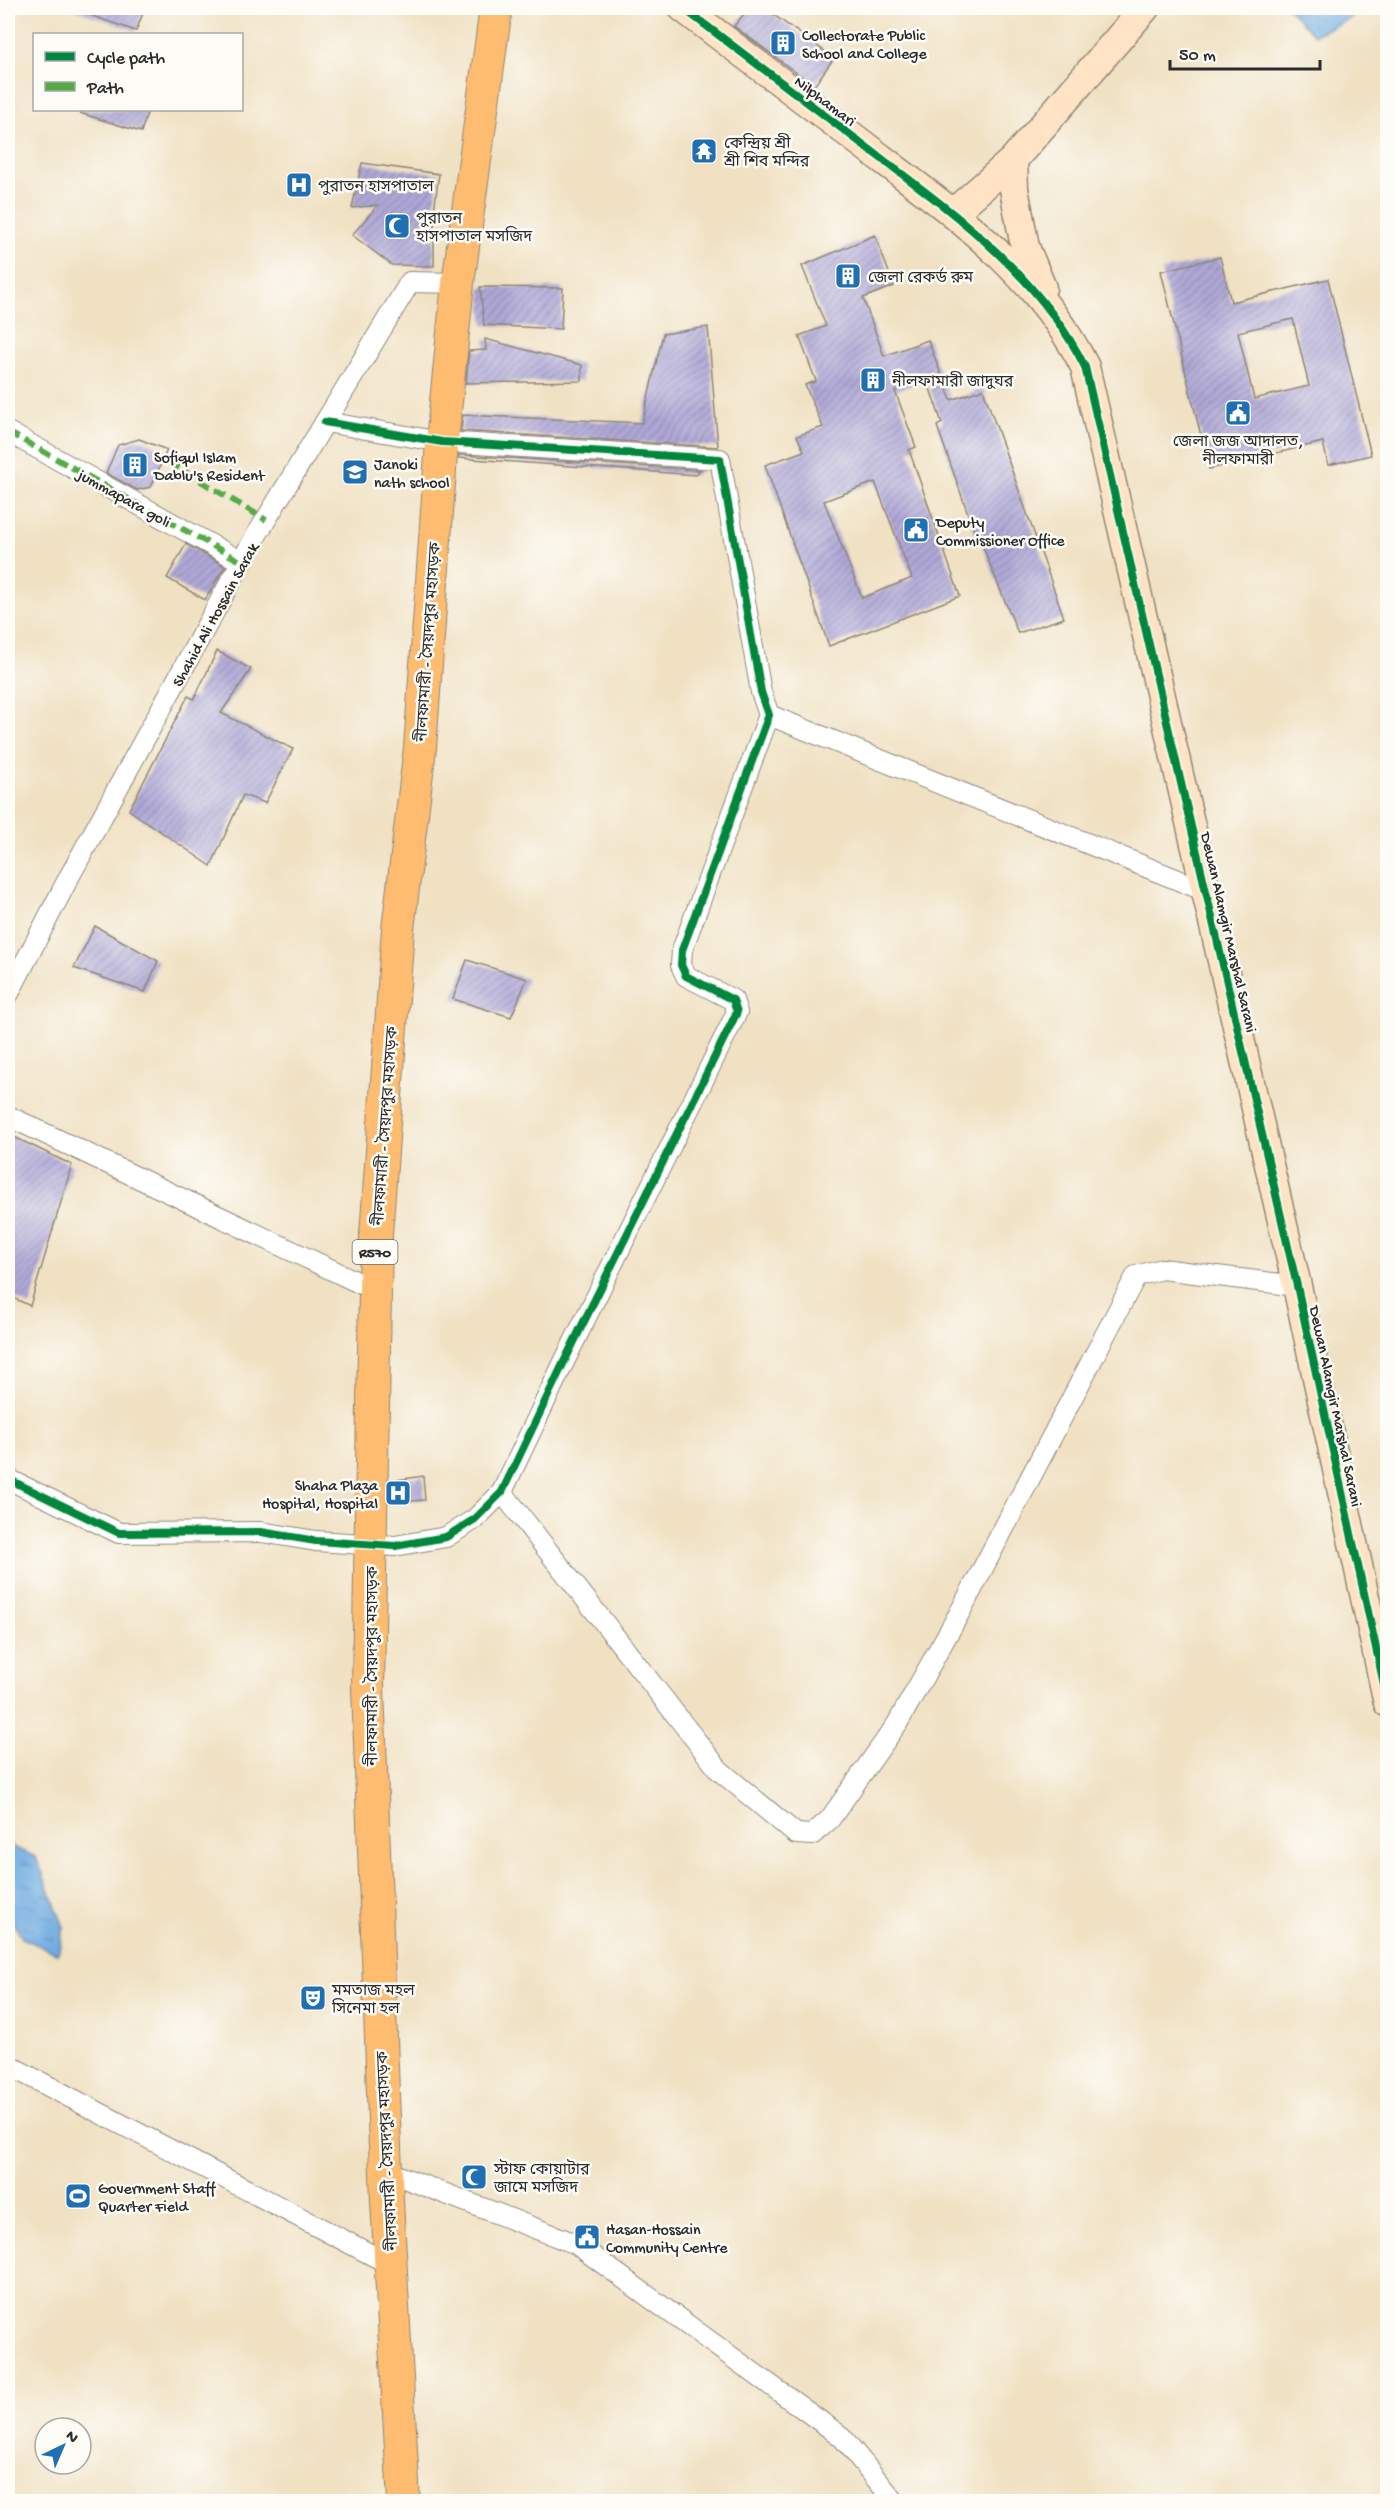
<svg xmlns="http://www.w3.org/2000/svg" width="1395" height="2509" font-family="'Gochi Hand','Noto Sans Bengali',sans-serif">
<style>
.water{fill:url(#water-ripples);stroke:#4d6c86;stroke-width:1.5}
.building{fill:url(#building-hatch);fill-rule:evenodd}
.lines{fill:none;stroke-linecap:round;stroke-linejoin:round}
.street-casing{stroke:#8e8677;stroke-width:22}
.secondary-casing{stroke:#8e8677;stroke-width:31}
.primary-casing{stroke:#8e8677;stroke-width:34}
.street{stroke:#fff;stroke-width:20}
.secondary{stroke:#fee4c5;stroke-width:28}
.primary{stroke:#fdbc6f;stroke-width:32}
.quiet{stroke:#54ab44;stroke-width:6;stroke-dasharray:12 6;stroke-linecap:butt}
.cycleway-casing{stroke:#fdfcf7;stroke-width:11}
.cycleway{stroke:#00873e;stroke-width:8}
.labels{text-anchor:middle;stroke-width:5;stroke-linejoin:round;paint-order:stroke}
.shield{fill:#fdfcf7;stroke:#6a6a68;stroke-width:1.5}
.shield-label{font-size:15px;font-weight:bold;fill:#2b2b2b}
.poi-label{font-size:16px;fill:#2b2b2b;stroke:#fdfcf7;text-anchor:start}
.street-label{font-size:16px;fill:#2b2b2b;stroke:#fdfcf7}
</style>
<defs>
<pattern id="water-ripples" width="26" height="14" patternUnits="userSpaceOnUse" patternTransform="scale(1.5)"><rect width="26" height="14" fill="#6face1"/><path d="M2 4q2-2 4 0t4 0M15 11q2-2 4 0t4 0" fill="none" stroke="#5b8cb7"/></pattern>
<pattern id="building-hatch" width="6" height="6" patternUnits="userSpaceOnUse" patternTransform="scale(1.5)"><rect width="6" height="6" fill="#b0a9d8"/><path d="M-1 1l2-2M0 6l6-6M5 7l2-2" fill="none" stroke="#8f8aaf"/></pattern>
</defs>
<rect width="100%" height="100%" fill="#fdfcf7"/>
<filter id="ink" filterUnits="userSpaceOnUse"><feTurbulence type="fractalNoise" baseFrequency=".0167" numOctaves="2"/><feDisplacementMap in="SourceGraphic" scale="12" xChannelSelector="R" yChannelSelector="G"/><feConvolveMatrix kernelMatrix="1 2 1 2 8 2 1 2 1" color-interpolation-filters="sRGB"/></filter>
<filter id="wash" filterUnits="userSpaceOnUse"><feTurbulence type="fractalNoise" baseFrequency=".008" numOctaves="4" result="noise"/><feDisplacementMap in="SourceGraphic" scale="24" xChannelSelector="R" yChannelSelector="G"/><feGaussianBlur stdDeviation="1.35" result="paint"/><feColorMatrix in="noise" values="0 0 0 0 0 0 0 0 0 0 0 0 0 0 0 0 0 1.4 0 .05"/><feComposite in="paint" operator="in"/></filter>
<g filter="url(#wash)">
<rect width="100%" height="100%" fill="#f0e1c3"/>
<path class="water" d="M1288 8H1358L1351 18 1314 35Z
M8 1845 36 1857 64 1927 58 1954 22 1938 8 1913Z"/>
<g id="blocks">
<path class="building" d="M75 8H145L136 31 75 10Z
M749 8H764L834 58 814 86 734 26Z
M81 110H148L141 132 80 113Z
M362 163 439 174 434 211V266L392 265 352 235 378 205 352 208Z
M875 235 894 286 863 298 884 356 928 340 951 400 983 389 1064 618 1018 633 978 535 976 536 937 426 942 423 927 380 895 391 916 447 909 450 960 596 829 646 765 465 804 451 797 436 823 427 805 385 816 381 799 336 826 326 802 266ZM875 482 912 578 862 598 824 501Z
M1220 257 1231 302 1328 279 1371 455 1328 465 1323 442 1209 469 1161 271ZM1293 319 1309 386 1254 399 1238 332Z
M480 287 563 288 561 329 484 325Z
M708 327 718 447 461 431 463 415 642 423 663 334Z
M485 339 582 365V381L466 383 469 351 486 350Z
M139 439 167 450 151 487 137 490 106 473 118 445Z
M459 455 700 470 696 475 459 458Z
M186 544 225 566 205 600 167 578Z
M217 651 251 669 221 713 293 749 265 803 243 795 211 866 129 810 188 696 194 699Z
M95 926 158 961 145 992 74 968Z
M467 960 527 979 511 1017 453 999Z
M8 1134 72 1165 30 1306 8 1295Z
M423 1476 425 1500 389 1502 390 1481Z"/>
</g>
</g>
<g filter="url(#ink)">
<use href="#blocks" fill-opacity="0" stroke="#8e8677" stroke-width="1.5"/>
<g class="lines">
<defs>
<path id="street" d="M8 432 242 562
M769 715 1208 892
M8 995 67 881 250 546 410 282 458 283
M8 1116 374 1290
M8 1479 119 1533 261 1532 316 1541 395 1546 446 1537 475 1519 502 1492 563 1364 737 1012 733 1000 686 976 681 965 682 950 769 715 761 692 720 459 442 442 325 422
M502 1492 719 1770 796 1834 812 1835 830 1819 897 1724 960 1612 1136 1276 1162 1269 1297 1286
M8 2065 391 2265
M386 2171 576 2244 842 2437 895 2502"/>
<path id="secondary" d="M683 8C744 54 804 100 865 146 948 209 1037 271 1085 367L1297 1286 1388 1703
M1013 160 1014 189 1025 247 1042 288
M953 213 1013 160 1145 8"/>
<path id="primary" d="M404 2502 387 2201 368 1688 376 1235 398 929 420 748 442 442 458 283 496 8"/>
</defs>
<use href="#street" class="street-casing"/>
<use href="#secondary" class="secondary-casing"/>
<use href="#primary" class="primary-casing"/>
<use href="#street" class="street"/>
<use href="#secondary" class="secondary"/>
<use href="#primary" class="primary"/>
<path class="quiet" d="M8 432 242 562
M169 462 266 520"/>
<defs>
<path id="cycleway" d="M683 8C744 54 804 100 865 146 948 209 1037 271 1085 367L1297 1286 1388 1703
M8 1479 119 1533 261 1532 316 1541 395 1546 446 1537 475 1519 502 1492 563 1364 737 1012 733 1000 686 976 681 965 682 950 769 715 761 692 720 459 442 442 325 422"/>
</defs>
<use href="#cycleway" class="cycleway-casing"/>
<use href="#cycleway" class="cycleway"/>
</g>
</g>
<defs>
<symbol id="building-square" viewBox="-11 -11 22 22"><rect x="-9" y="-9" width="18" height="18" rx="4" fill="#1f6fb2" stroke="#fdfcf7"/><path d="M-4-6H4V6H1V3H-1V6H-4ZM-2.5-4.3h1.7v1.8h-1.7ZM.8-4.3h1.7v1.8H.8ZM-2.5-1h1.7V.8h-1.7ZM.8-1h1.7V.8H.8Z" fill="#fff"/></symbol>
<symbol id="temple-square" viewBox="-11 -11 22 22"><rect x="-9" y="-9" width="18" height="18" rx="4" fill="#1f6fb2" stroke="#fdfcf7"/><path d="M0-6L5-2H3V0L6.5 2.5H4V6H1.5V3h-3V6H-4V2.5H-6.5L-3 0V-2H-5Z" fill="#fff"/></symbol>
<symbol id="hospital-square" viewBox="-11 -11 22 22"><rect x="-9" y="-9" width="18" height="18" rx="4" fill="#1f6fb2" stroke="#fdfcf7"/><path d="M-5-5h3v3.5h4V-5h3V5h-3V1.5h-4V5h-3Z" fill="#fff"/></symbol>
<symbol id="mosque-square" viewBox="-11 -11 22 22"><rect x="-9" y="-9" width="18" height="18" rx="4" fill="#1f6fb2" stroke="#fdfcf7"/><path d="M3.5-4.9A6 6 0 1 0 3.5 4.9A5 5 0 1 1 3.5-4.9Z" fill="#fff"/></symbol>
<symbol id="civic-square" viewBox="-11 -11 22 22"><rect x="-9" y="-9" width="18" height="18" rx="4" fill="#1f6fb2" stroke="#fdfcf7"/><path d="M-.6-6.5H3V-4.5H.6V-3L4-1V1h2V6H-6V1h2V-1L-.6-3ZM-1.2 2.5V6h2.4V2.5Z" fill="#fff"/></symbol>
<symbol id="school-square" viewBox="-11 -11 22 22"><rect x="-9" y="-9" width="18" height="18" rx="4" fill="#1f6fb2" stroke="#fdfcf7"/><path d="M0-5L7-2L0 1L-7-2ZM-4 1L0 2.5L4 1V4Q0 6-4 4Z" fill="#fff"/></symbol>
<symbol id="theatre-square" viewBox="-11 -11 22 22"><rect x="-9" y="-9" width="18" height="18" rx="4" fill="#1f6fb2" stroke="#fdfcf7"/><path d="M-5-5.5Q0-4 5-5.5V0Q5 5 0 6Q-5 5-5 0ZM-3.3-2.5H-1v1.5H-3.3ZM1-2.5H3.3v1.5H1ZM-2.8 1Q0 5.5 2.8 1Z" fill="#fff"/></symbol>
<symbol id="stadium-square" viewBox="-11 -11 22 22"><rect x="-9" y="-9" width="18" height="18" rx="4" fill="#1f6fb2" stroke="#fdfcf7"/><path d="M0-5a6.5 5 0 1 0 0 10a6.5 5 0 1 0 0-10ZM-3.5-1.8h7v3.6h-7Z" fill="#fff"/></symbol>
</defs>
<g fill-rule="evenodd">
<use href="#building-square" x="768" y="28" width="30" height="30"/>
<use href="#temple-square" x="689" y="136" width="30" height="30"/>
<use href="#hospital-square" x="284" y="170" width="30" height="30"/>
<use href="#mosque-square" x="382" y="211" width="30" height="30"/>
<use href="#building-square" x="833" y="261" width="30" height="30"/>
<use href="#building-square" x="858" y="365" width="30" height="30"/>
<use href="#civic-square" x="1223" y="398" width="30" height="30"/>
<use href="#building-square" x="120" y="450" width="30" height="30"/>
<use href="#school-square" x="340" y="457" width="30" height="30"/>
<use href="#civic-square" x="901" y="515" width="30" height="30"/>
<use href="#hospital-square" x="383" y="1478" width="30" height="30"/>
<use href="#theatre-square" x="298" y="1983" width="30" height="30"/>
<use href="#mosque-square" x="459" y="2162" width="30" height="30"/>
<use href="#stadium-square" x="63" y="2181" width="30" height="30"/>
<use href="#civic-square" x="572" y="2222" width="30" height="30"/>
</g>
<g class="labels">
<rect class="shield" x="352.5" y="1240" width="45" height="24" rx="4.5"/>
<g class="shield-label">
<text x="375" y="1257">R570</text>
</g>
<g class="poi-label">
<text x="802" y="40">Collectorate Public<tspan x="802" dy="18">School and College</tspan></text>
<text x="724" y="148">কেন্দ্রিয় শ্রী<tspan x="724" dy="18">শ্রী শিব মন্দির</tspan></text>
<text x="318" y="191">পুরাতন হাসপাতাল</text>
<text x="416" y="223">পুরাতন<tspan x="416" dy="18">হাসপাতাল মসজিদ</tspan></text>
<text x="868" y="282">জেলা রেকর্ড রুম</text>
<text x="892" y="386">নীলফামারী জাদুঘর</text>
<text x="1238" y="446" text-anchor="middle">জেলা জজ আদালত,<tspan x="1238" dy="18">নীলফামারী</tspan></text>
<text x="154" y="462">Sofiqul Islam<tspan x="154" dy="18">Dablu's Resident</tspan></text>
<text x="374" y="469">Janoki<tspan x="374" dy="18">nath school</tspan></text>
<text x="936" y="527">Deputy<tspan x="936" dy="18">Commissioner Office</tspan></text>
<text x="378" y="1490" text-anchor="end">Shaha Plaza<tspan x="378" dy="18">Hospital, Hospital</tspan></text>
<text x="332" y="1995">মমতাজ মহল<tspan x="332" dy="18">সিনেমা হল</tspan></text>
<text x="494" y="2174">স্টাফ কোয়াটার<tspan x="494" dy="18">জামে মসজিদ</tspan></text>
<text x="98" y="2193">Government Staff<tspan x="98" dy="18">Quarter Field</tspan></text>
<text x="606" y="2234">Hasan-Hossain<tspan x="606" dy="18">Community Centre</tspan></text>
</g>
<g class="street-label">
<text transform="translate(826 100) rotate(37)" y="6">Nilphamari</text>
<text transform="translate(125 497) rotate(29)" y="6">jummapara goli</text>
<text transform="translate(214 614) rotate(-61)" y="6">Shahid Ali Hossain Sarak</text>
<text transform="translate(427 642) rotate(-86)" y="6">নীলফামারী - সৈয়দপুর মহাসড়ক</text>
<text transform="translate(1230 932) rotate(77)" y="6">Dewan Alamgir Marshal Sarani</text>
<text transform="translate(384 1126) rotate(-86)" y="6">নীলফামারী - সৈয়দপুর মহাসড়ক</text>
<text transform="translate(1337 1406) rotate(78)" y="6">Dewan Alamgir Marshal Sarani</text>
<text transform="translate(371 1666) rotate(-90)" y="6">নীলফামারী - সৈয়দপুর মহাসড়ক</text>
<text transform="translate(386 2151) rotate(-93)" y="6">নীলফামারী - সৈয়দপুর মহাসড়ক</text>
</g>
</g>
<rect width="1395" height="2509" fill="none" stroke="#fdfcf7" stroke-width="30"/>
<rect x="33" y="33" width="210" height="78" fill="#fdfcf7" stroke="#a9a8a5" stroke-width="1.5"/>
<rect x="45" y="52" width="30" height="9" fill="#00873e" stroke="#a9a8a5" stroke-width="1.5"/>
<text x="87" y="63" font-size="18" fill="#2b2b2b">Cycle path</text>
<rect x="45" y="82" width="30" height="9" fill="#54ab44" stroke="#a9a8a5" stroke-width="1.5"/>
<text x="87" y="93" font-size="18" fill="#2b2b2b">Path</text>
<g transform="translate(63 2446) rotate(44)"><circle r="28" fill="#fdfcf7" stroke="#a9a8a5" stroke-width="1.5"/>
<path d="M0-4.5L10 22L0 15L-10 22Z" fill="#1f6fb2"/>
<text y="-9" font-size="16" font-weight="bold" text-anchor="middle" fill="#2b2b2b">N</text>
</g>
<path d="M1170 60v9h150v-9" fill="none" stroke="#2b2b2b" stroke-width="3"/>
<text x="1179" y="60" font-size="18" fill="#2b2b2b" stroke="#fdfcf7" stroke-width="4.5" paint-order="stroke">50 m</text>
</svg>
